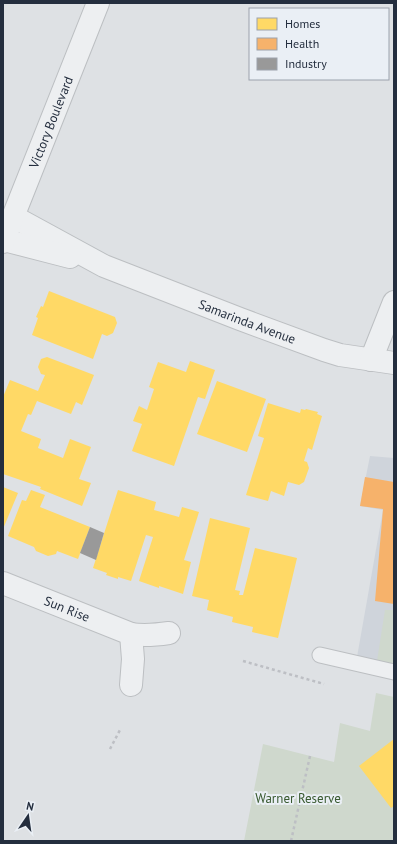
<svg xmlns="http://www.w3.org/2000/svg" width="397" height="844" font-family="'PT Sans',sans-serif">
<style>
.built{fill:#cfd4db}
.green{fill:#cfd8cd}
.homes{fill:#ffd966}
.health{fill:#f6b26b}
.industry{fill:#999}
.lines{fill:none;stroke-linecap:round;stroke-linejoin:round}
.lane-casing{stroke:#bcbfc2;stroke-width:17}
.street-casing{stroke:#bcbfc2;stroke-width:24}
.path{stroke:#bdbfc4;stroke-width:2.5;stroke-dasharray:3 3;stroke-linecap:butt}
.lane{stroke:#edeff1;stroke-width:15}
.street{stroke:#edeff1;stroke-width:22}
.labels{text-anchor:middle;stroke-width:4;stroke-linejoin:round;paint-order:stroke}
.street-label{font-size:13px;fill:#242e3e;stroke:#eaeff5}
.park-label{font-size:13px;fill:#395a30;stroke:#eaeff5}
</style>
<rect width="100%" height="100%" fill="#dee1e4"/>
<path class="built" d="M370 456 394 458V665L357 657 383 510 360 506Z"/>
<path class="green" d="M385 610H394V665L377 661Z
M376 693 394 697V841H244L263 744 334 762 340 723 370 731Z"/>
<path class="homes" d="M49 291 115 317 117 323 113 333 107 336 102 334 93 359 32 335 38 318 36 317 41 306 43 307Z
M47 357 94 375 82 405 76 402 71 414 37 401 31 415 28 414 21 431 41 439 38 448 63 458 70 439 91 447 79 479 91 483 82 506 40 489 41 487 3 474V397L10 380 38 391 45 375 41 374 38 367 41 359Z
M190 361 215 370 205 399 198 397 174 466 132 451 142 424 133 421 139 406 147 410 154 389 149 387 158 362 186 372Z
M217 381 266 399 247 452 197 434Z
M268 403 300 413 301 409 305 410 306 409 318 412 317 414 322 416 312 450 308 448 304 461 307 462 309 468 304 482 299 485 288 482 284 496 271 491 268 501 246 495 264 438 258 436Z
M3 487 18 493 3 529Z
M31 490 45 495 40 507 90 527 78 559 57 551 56 554 48 556 36 551 34 547 8 536 22 500 26 501Z
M118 490 156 502 154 510 179 517 182 507 199 512 184 560 191 562 183 594 159 586V588L139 581 153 537 146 535 131 581 118 577V579L106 575 107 573 93 568Z
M210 518 250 528 235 590 240 591 239 595H243L255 548 297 558 278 638 252 632 253 627 232 622 233 617 207 610 209 600 192 596Z
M394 739V806L391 808 359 766Z"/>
<path class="health" d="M365 477 394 482V604L375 601 383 509 360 506Z"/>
<path class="industry" d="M90 527 104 533 96 560 80 553Z"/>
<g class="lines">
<defs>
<path id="lane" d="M320 655 394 672"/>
<g id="street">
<path id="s1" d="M14 217 104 266 240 319 324 350 340 355 394 363"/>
<path d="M4 240 70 257"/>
<path id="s2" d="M3 242 98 3"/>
<path d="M371 360 394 302"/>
<path id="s3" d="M3 583 131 634 133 659 131 685"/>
<path d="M131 634C144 636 155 635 169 633"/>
</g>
</defs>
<use href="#lane" class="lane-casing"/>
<use href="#street" class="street-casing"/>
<path class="path" d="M243 661 324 684
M110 749 121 728
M291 841 310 756"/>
<use href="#lane" class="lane"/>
<use href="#street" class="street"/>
</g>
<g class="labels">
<g class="street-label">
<text dy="5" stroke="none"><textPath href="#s2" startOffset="129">Victory Boulevard</textPath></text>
<text dy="5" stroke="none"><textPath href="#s1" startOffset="256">Samarinda Avenue</textPath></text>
<text dy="5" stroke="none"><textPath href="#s3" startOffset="69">Sun Rise</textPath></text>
</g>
<g class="park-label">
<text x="298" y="803">Warner Reserve</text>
</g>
</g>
<rect width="397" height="844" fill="none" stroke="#242e3e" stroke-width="8"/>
<rect x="249" y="8" width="140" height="72" fill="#eaeff5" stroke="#9ba2ac"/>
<rect x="257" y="18" width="20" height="12" fill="#ffd966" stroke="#9ba2ac"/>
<text x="285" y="28" font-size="12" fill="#242e3e">Homes</text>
<rect x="257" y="38" width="20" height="12" fill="#f6b26b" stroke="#9ba2ac"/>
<text x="285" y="48" font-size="12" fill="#242e3e">Health</text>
<rect x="257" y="58" width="20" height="12" fill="#999999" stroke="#9ba2ac"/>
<text x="285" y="68" font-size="12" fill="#242e3e">Industry</text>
<g transform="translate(28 816) rotate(13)" stroke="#eaeff5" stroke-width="3" paint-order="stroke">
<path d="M0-3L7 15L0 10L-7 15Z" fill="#242e3e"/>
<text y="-6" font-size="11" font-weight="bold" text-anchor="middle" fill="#242e3e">N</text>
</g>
</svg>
